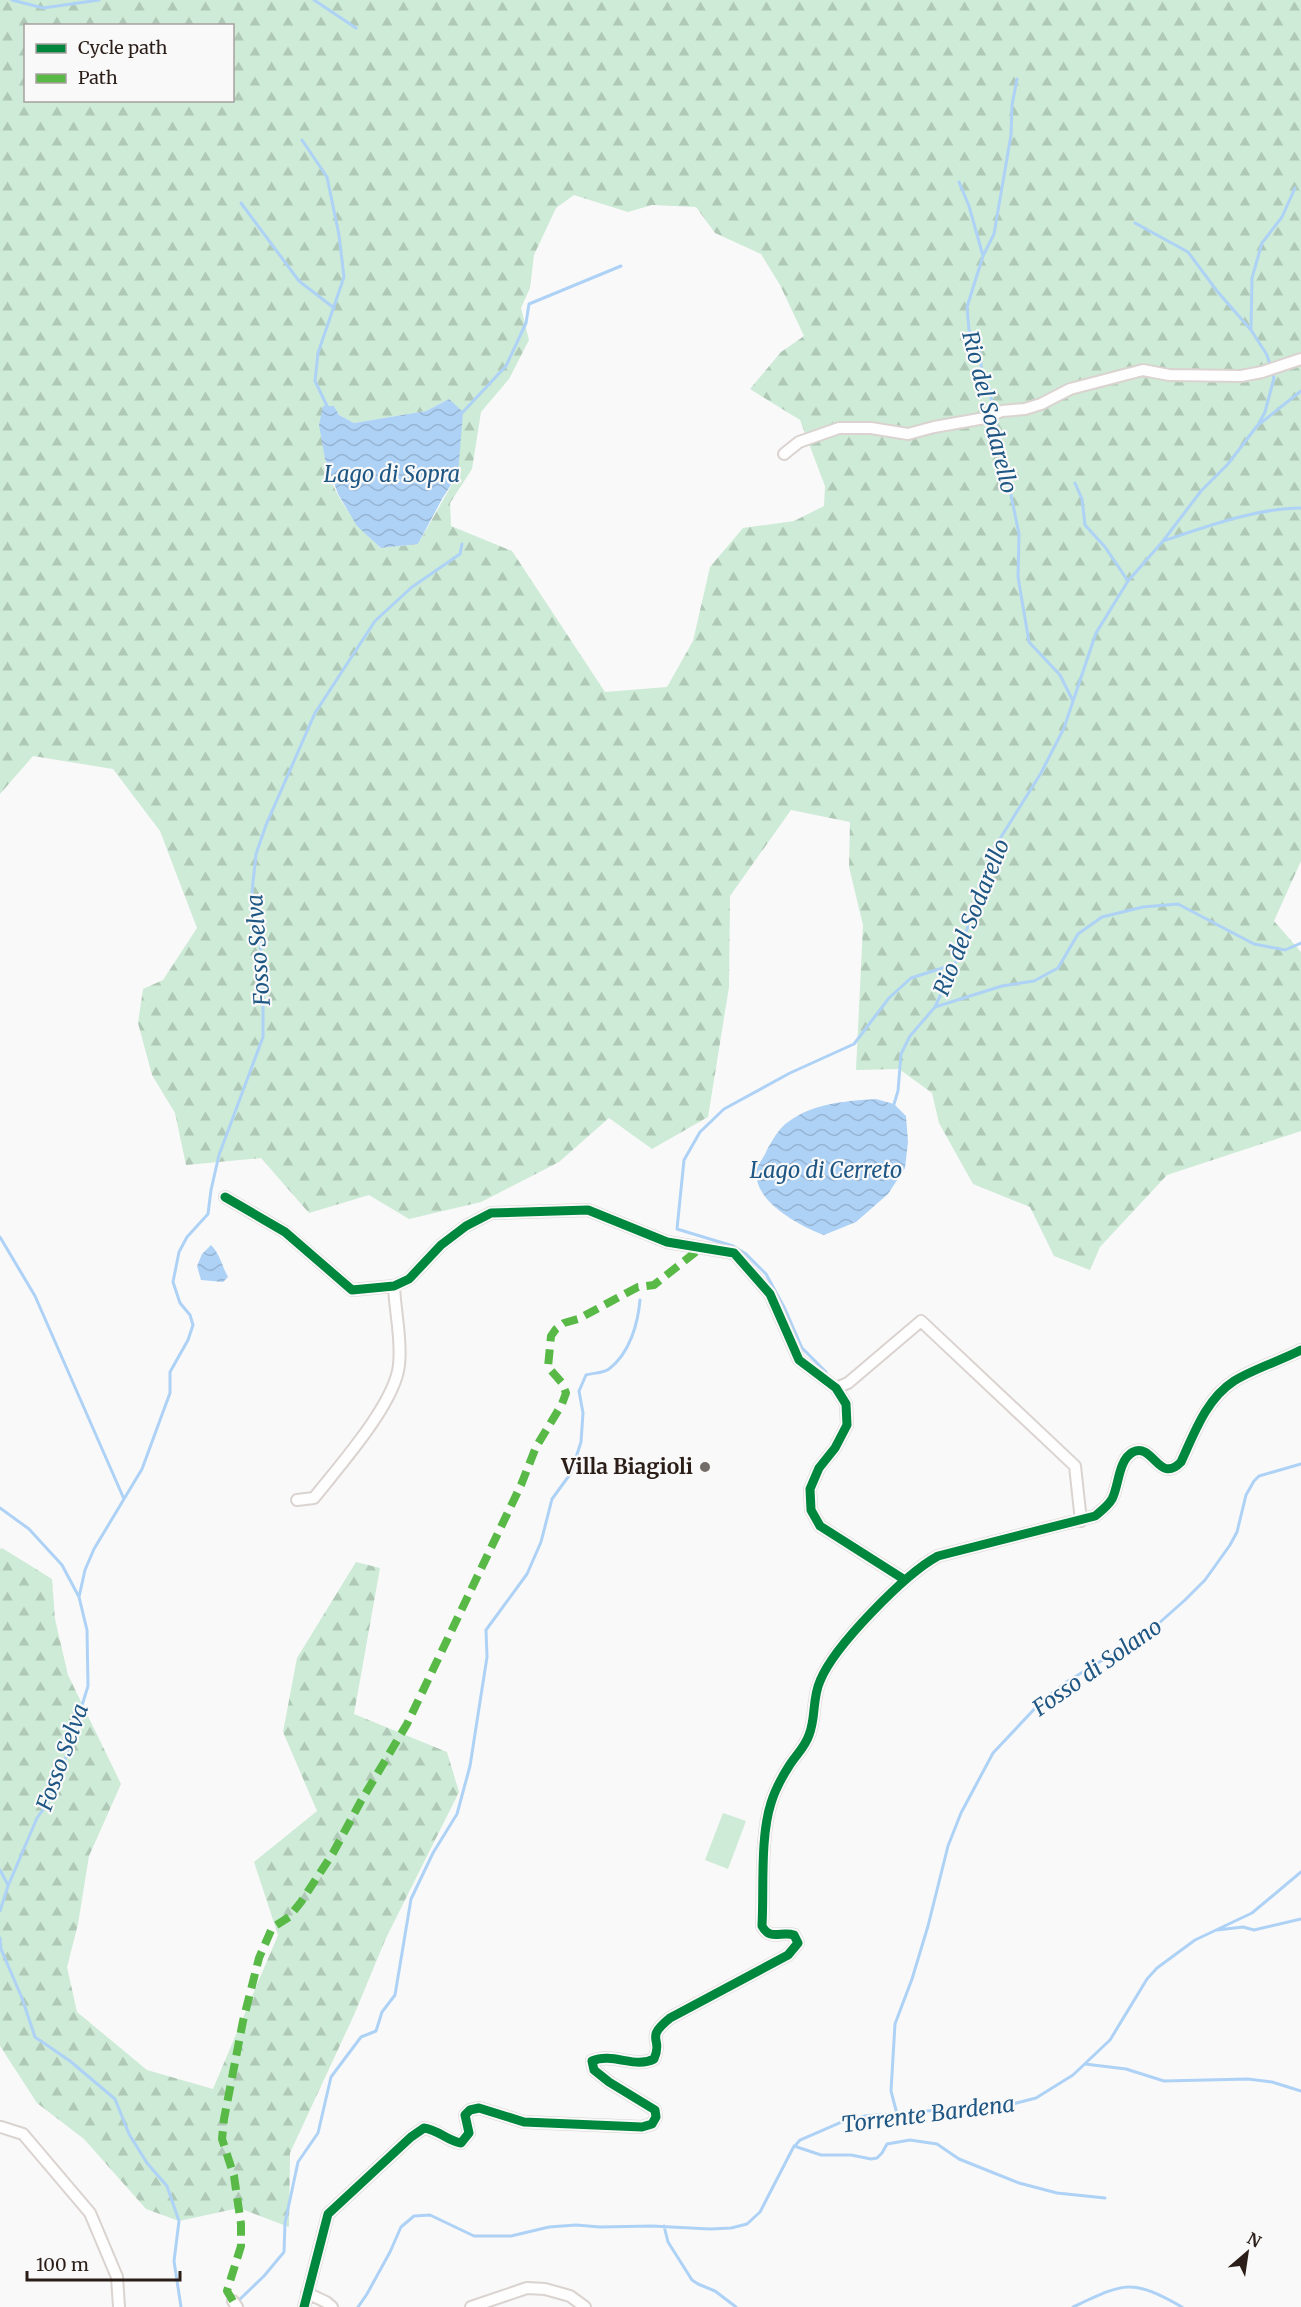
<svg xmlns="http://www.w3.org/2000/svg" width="1301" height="2307" font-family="Merriweather,serif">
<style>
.forest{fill:url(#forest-firs);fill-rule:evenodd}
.garden{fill:#cdebd6}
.water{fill:url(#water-waves)}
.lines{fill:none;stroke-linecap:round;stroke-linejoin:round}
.stream{stroke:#aed2f6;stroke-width:3}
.minor-casing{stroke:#dad3d0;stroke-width:14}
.minor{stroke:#fefefe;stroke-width:10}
.quiet{stroke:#58b947;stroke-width:8;stroke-dasharray:15 8;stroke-linecap:butt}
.cycleway-casing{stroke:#f9f9f9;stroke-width:13}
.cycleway{stroke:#00873e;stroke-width:9}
.poi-dot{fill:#736b67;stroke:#f9f9f9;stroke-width:2}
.labels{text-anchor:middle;stroke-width:4.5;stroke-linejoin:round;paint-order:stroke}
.poi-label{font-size:21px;font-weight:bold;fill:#2b1e18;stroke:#f9f9f9;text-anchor:end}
.water-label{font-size:22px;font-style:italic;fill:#1e5684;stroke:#f9f9f9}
</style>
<defs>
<pattern id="forest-firs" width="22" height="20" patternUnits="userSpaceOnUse" patternTransform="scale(1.5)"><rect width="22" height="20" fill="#cdebd6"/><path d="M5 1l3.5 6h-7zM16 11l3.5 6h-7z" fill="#b0c9b7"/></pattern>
<pattern id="water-waves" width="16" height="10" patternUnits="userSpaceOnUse" patternTransform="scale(1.5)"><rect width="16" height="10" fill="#aed2f6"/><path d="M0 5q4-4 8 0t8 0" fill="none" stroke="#96b4d2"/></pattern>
</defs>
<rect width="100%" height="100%" fill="#f9f9f9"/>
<path class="forest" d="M0 0H1301V861L1274 921 1301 952V1131L1167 1175 1100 1247 1090 1270 1054 1256 1030 1207 973 1184 939 1123 932 1093 899 1069 856 1070 863 925 849 867 850 822 791 810 730 896 729 987 708 1117 652 1149 609 1118 559 1162 481 1202 409 1219 369 1195 309 1213 261 1158 186 1165 175 1113 152 1075 138 1023 143 989 163 980 197 928 160 831 113 769 33 756 0 794ZM26 26H232V100H26ZM574 195 628 212 652 205 696 207 715 233 761 254 780 285 804 336 781 352 750 389 800 420 825 486 824 506 794 521 743 528 710 567 693 641 667 687 605 692 512 551 451 526 450 503 472 469 481 412 509 379 529 340 521 308 530 288 534 255 556 208ZM449 399 458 450V474L418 544 381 548C355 524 331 494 325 458 323 441 324 423 323 406H334L339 415 354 423 426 411Z
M2 1548 52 1579 55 1619 68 1675 121 1784 89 1856 78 1924 67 1967 77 2012 147 2070 213 2089 278 1935 254 1862 317 1811 283 1732 297 1658 356 1562 380 1568 354 1714 447 1752 459 1792 386 1938 354 2015 290 2153 289 2227 239 2208 179 2221 146 2209 84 2139 37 2103 0 2046V1549Z"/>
<path class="garden" d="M723 1813 746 1821 728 1869 705 1860Z"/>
<path class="water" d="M449 399 463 412 458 474 442 499 418 544 381 548 357 526 338 494 325 459 319 425 323 406H334L339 415 354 423 426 411Z
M876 1099 894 1104 906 1116 908 1142 905 1168 888 1194 856 1222 824 1235C800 1226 750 1200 757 1168 759 1163 764 1157 766 1152 771 1142 779 1128 788 1122 813 1103 845 1101 876 1099Z
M211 1245C220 1254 222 1266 228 1277L223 1282 201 1280 197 1266 202 1254Z"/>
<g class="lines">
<path class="stream" d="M12 0 43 8 99 0
M314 0 356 28
M1017 79 1012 105 1011 135 994 234 983 256 967 307 969 330 980 351 982 376 989 388 1019 534 1018 577 1029 642 1060 675 1072 699
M302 140 327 177 339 235 344 277 318 353 315 381 327 406
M959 182 969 206 983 256
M241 203 299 281 334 308
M1135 223 1188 252 1217 291 1251 330 1267 355 1274 378 1265 412 1259 423
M1251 329 1252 278 1262 243 1282 217 1295 188
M463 412 506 366 526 323 529 304 621 266
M1075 483 1082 499 1085 525 1105 547 1128 581
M1163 541C1205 527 1257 508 1301 508
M935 1007 1002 986 1034 981 1058 968 1078 934 1102 917 1143 907 1178 904 1254 944 1285 950 1301 943
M894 1104 898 1091 901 1054 910 1036 935 1007 955 964 996 845 1041 773 1064 728 1096 633 1128 581 1163 541 1201 491 1228 464 1257 426 1301 391
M0 1237 35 1296 124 1499 94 1549 85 1570 79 1597
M826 1372 802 1348 785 1309 766 1274 746 1254 733 1246 677 1229 684 1160 700 1132 724 1109 790 1073 854 1044 889 998 911 978 955 964
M124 1499 142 1469 170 1393V1372L188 1340 193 1325 190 1315 180 1303 173 1282 179 1252 187 1237 208 1214 211 1190 219 1155 263 1037V965L252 892 256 854 266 825 315 713 375 621 412 587 460 554 462 544
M0 1508 29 1529 62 1565 79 1597 87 1630 88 1686 66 1757 47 1804 37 1818 8 1886 0 1911
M0 1870 8 1885
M1217 1930 1243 1927 1254 1930 1301 1919
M0 1938 1 1949 22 1998 35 2037 70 2061 115 2099 129 2134 147 2163 167 2186 179 2221 174 2261 181 2307
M1085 2064 1126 2069 1164 2081 1248 2079 1272 2082 1301 2091
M897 2114 891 2091 895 2024 912 1979 928 1926 948 1846 961 1813 993 1753 1041 1702 1068 1681 1149 1632 1185 1600 1205 1580 1230 1545 1237 1532 1246 1495 1254 1481 1259 1476 1301 1464
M794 2146 821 2155H851L871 2159 877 2158 882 2153 887 2144 910 2140 937 2144 959 2159 1019 2183 1057 2193 1105 2198
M664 2226 668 2242 692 2280 698 2284 715 2291 736 2307
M237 2302 264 2276 284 2252 285 2223 298 2162 318 2133 331 2077 361 2037 376 2031 382 2012 395 1995 411 1899 433 1853 457 1814 470 1766 487 1657 486 1630 527 1574 541 1542 552 1499 571 1473 581 1442 583 1413 579 1391 586 1375C593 1373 604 1373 609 1369 630 1353 638 1323 640 1300
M358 2307 367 2294 390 2252 401 2227 414 2216 430 2215 474 2236H511L549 2227 576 2225 600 2227 652 2226 710 2229 731 2228 747 2224 760 2212 793 2148 800 2140 839 2123 865 2116 976 2107 997 2108 1036 2098 1073 2075 1110 2040 1147 1979 1157 1968 1195 1940 1252 1913 1301 1872
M1073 2307C1124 2283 1131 2278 1182 2307"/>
<defs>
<path id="minor" d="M784 454 799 442 839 428H871L908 434 934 427 985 418 1002 411 1025 409 1041 404 1070 389 1143 370 1169 375 1241 376 1262 372 1301 359
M225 1197 285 1232 352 1290 394 1286 409 1279 441 1245 466 1226 491 1213 588 1210 667 1242 734 1253 770 1294 799 1360 836 1388 846 1404 847 1425 835 1448 819 1468 810 1489 811 1510 820 1526 905 1580
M836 1388 848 1383 921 1321 1075 1466 1081 1521
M297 1500 314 1498C339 1466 395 1404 399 1365 402 1338 395 1313 394 1286
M1 2127 23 2134 90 2213 117 2277 119 2307
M307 2293 326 2302 332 2307
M233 2301 237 2307
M304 2307 328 2214 411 2137 424 2128C439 2130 447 2141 461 2143L469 2133 465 2115 470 2110 479 2108 524 2122 642 2127 652 2124 656 2117 655 2110 609 2082 594 2070 592 2061C613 2052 635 2069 654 2059 664 2037 643 2040 670 2018L788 1955 798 1943 794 1935C781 1931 770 1941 762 1926 764 1889 760 1837 771 1803 775 1790 782 1777 789 1766 796 1755 805 1747 809 1735 816 1718 812 1699 820 1681 834 1646 905 1574 938 1556L1095 1516C1101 1511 1108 1506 1112 1499 1119 1486 1118 1460 1133 1452 1153 1442 1159 1485 1181 1462 1194 1434 1206 1399 1234 1381 1253 1369 1280 1361 1301 1350
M471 2307 527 2288 545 2289 570 2296 585 2307"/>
</defs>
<use href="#minor" class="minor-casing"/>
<use href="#minor" class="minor"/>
<path class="quiet" d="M233 2301 227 2291 241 2246V2224L234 2176 222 2139 224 2119 243 2021 259 1958 272 1928 289 1917 301 1902 333 1853 361 1801 407 1724 521 1485 536 1447 562 1404 566 1393 562 1383 548 1367 551 1336 556 1329 564 1323 578 1319 638 1287 654 1285 702 1247"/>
<defs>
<path id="cycleway" d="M225 1197 285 1232 352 1290 394 1286 409 1279 441 1245 466 1226 491 1213 588 1210 667 1242 734 1253 770 1294 799 1360 836 1388 846 1404 847 1425 835 1448 819 1468 810 1489 811 1510 820 1526 905 1580
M304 2307 328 2214 411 2137 424 2128C439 2130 447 2141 461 2143L469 2133 465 2115 470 2110 479 2108 524 2122 642 2127 652 2124 656 2117 655 2110 609 2082 594 2070 592 2061C613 2052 635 2069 654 2059 664 2037 643 2040 670 2018L788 1955 798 1943 794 1935C781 1931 770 1941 762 1926 764 1889 760 1837 771 1803 775 1790 782 1777 789 1766 796 1755 805 1747 809 1735 816 1718 812 1699 820 1681 834 1646 905 1574 938 1556L1095 1516C1101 1511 1108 1506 1112 1499 1119 1486 1118 1460 1133 1452 1153 1442 1159 1485 1181 1462 1194 1434 1206 1399 1234 1381 1253 1369 1280 1361 1301 1350"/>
</defs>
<use href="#cycleway" class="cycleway-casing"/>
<use href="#cycleway" class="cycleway"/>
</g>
<circle class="poi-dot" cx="705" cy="1467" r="6"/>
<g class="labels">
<g class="poi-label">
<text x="693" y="1474">Villa Biagioli</text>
</g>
<g class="water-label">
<text transform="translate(990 412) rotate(76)" y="8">Rio del Sodarello</text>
<text x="392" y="482">Lago di Sopra</text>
<text transform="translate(971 917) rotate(-68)" y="8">Rio del Sodarello</text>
<text transform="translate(258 950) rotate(-94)" y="8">Fosso Selva</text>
<text x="826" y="1178">Lago di Cerreto</text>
<text transform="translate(1097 1667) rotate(-35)" y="8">Fosso di Solano</text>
<text transform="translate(62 1757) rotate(-70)" y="8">Fosso Selva</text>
<text transform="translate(928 2114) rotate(-7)" y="8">Torrente Bardena</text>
</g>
</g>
<rect x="24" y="24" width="210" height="78" fill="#f9f9f9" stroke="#a7a19f" stroke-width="1.5"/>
<rect x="36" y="44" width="30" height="9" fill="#00873e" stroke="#a7a19f" stroke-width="1.5"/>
<text x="78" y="54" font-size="18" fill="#2b1e18">Cycle path</text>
<rect x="36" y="74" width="30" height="9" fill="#58b947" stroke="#a7a19f" stroke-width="1.5"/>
<text x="78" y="84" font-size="18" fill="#2b1e18">Path</text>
<g transform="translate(1247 2253) rotate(29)" stroke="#f9f9f9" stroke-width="4.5" paint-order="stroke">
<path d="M0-4.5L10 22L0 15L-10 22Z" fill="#2b1e18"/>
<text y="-9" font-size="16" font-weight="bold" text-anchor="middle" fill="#2b1e18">N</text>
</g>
<path d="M27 2271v9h153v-9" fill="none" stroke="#2b1e18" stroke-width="3"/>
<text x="36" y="2271" font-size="18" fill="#2b1e18" stroke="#f9f9f9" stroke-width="4.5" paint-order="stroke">100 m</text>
</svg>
